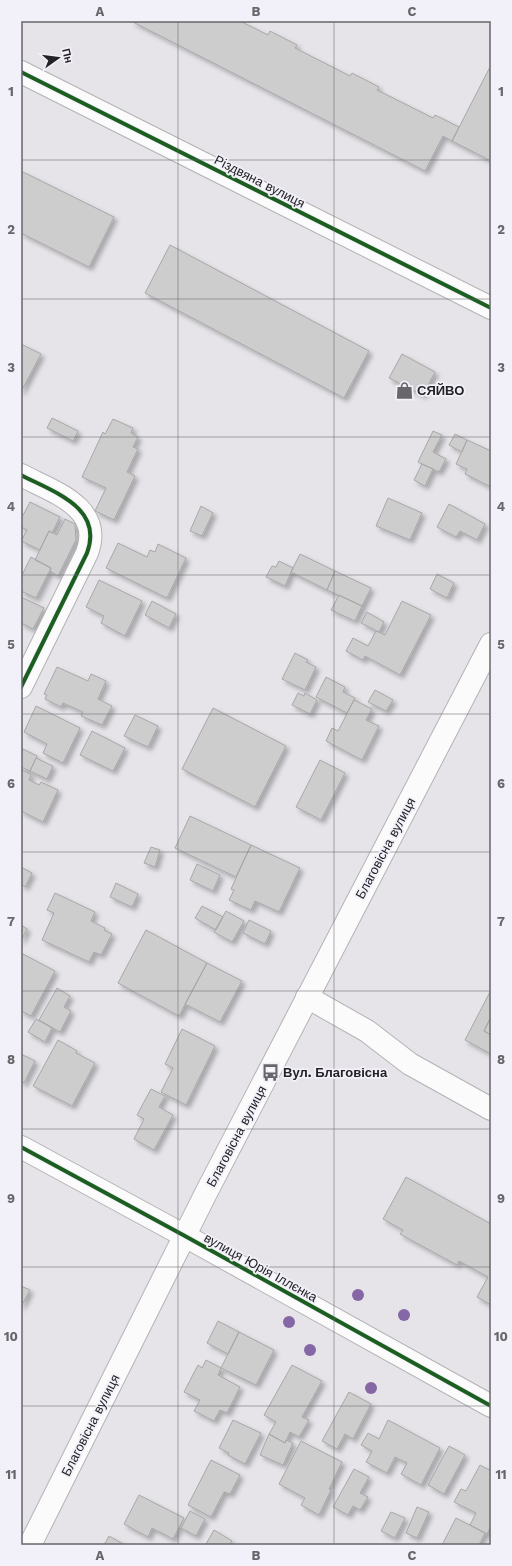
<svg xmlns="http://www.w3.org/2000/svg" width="512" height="1566" font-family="'Work Sans',sans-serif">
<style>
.building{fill:#cecdce;stroke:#a7a7a8;filter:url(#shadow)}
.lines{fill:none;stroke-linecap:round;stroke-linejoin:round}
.minor-casing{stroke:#b3b2b5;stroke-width:24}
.major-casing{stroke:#b3b2b5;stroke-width:24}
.minor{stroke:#fbfbfc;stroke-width:22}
.major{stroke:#fbfbfc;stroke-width:22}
.cycleway-casing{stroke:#f2f0f8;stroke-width:6}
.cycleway{stroke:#1b5e20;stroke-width:4}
.tree{fill:#8667a5}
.grid{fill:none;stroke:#67666a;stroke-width:1;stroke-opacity:0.55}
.labels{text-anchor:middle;stroke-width:3.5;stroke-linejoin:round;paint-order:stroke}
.street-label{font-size:13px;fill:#232226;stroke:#f2f0f8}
.poi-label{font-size:13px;font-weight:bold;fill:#232226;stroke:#f2f0f8;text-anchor:start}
.neatline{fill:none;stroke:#67666a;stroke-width:1.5}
.grid-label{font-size:13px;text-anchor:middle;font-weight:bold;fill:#67666a}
</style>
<defs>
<filter id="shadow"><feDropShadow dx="3.5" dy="3.5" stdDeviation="2" flood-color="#0004"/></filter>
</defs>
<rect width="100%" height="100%" fill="#e6e4e9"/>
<path class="building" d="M131 21H240L268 35 270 31 297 45 295 48 350 76 352 73 379 87 377 90 433 118 435 115 459 127 452 141 443 136 425 171Z
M491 65V161L452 141Z
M21 171 114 217 89 267 21 233Z
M170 245 369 351 344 398 145 293Z
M21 344 41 354 21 392Z
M402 354 435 372 423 395 389 378Z
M52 418 78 431 73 441 47 428Z
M113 419 133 428 131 433 138 437 133 447 138 449 127 472 135 476 114 520 95 511 106 488 82 477 103 432 105 434Z
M433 431 442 435 433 452 446 459 439 472 418 462Z
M455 434 467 440 462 452 449 445Z
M467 440 491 451V487L465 474 467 469 456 464Z
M422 464 433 469 425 486 414 480Z
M388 498 422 513 410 540 376 526Z
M30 502 60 517 52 533 49 531 40 550 21 541 27 530 21 527V519Z
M449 504 485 524 477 540 460 531 456 537 437 527Z
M201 506 213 513 202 536 190 531Z
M65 519 75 524 76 540 58 576 50 571 51 568 35 560 49 531 57 535Z
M118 543 147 557 150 550 155 552 158 544 186 558 167 598 106 568Z
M300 554 335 571 327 590 291 572Z
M31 557 51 568 36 598 21 591V577Z
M279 561 293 568 285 586 266 577 272 566 276 567Z
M335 571 371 588 362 606 327 590Z
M437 574 454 583 447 598 430 589Z
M99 580 142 601 125 636 101 623 104 616 86 607Z
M339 595 362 606 355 621 331 610Z
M21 597 44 608 33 629 21 623Z
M152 601 176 614 169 628 145 615Z
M402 601 431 615 400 675 365 656 363 660 346 651 353 638 368 646 376 631 385 635Z
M367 612 384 622 379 632 361 623Z
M295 653 308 660 306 662 316 667 305 690 282 679Z
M57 667 88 681 91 674 106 681 98 699 112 706 102 725 81 716 83 712 63 703 61 707 45 699 47 695 44 694Z
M326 677 345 687 343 692 355 698 347 713 316 697Z
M375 690 393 700 386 711 368 702Z
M298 693 304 696 305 693 317 700 310 714 292 705Z
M354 700 372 709 366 720 379 726 362 760 326 741 332 728 338 731Z
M36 706 80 728 63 763 43 753 47 744 24 732Z
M213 708 286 746 255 807 182 769Z
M135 715 158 726 148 747 124 736Z
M92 731 125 748 113 771 80 755Z
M21 748 37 756 30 771 21 767Z
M36 758 53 766 47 779 30 771Z
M320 760 345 773 321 820 296 807Z
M21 769 31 775 29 780 39 785 41 782 58 790 43 822 21 811Z
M190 816 251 845 236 877 175 848Z
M251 845 300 868 279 912 255 901 251 910 229 900 234 890 231 889Z
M151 847 160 850 155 867 144 863Z
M197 864 220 875 213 891 190 880Z
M21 867 32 873 25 887 21 884Z
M116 883 138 894 132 907 110 897Z
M55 893 95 912 91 921 105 928 104 930 112 934 101 955 94 952 89 962 42 940 54 913 47 910Z
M202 906 223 917 216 930 195 918Z
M226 911 244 921 232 942 214 932Z
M249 920 271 931 265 944 243 933Z
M21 925 27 929 21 941Z
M146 930 207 963 179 1016 118 983Z
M21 953 55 971 31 1016 21 1011Z
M207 963 242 981 220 1022 185 1004Z
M57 988 70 996 64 1007 71 1011 60 1032 39 1020Z
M491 990V1007L490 1009 491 1010V1017L484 1031 491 1035V1054L465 1040Z
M491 1017V1035L484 1031Z
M36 1019 52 1028 45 1042 28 1032Z
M182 1029 215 1046 186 1105 161 1092 173 1068 165 1064Z
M58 1040 77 1051 76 1053 95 1063 72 1106 33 1086Z
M21 1054 35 1061 24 1083 21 1082Z
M151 1089 165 1096 159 1107 173 1115 154 1150 134 1139 144 1119 137 1115Z
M406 1177 491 1224V1305L477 1297 488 1277 459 1261 457 1265 400 1234 403 1230 383 1219Z
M21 1286 30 1290 21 1307Z
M218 1321 239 1332 228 1354 207 1343Z
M239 1332 274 1350 256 1385 221 1368Z
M206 1360 221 1368 218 1375 240 1387 227 1413 220 1410 214 1421 194 1411 200 1400 184 1392 198 1365 202 1368Z
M292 1365 322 1381 302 1417 309 1420 299 1437 290 1432 285 1443 269 1434 276 1422 264 1415Z
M349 1392 371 1404 353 1439 345 1434 337 1449 322 1441Z
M233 1420 261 1433 245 1464 228 1455 229 1453 219 1448Z
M388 1420 440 1448 421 1485 401 1474 407 1463 395 1457 387 1473 366 1462 372 1451 361 1445 368 1433 379 1439Z
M269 1434 285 1443 286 1440 293 1443 283 1465 260 1455Z
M301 1441 342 1462 329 1489 331 1490 319 1515 301 1505 305 1498 279 1484Z
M449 1446 465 1455 444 1494 428 1485Z
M211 1460 240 1475 230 1494 224 1492 211 1517 188 1505Z
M480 1465 491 1471V1526L487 1534 470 1525 476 1513 454 1502 461 1489 466 1491Z
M354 1469 369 1477 360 1493 368 1497 360 1510 353 1506 348 1515 333 1507Z
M139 1495 184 1518 173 1539 152 1528 148 1537 124 1524Z
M417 1507 429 1512 417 1538 406 1533Z
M190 1511 205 1519 196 1536 181 1528Z
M391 1512 405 1518 395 1538 381 1531Z
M456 1518 485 1533 479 1545H442Z
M214 1530 232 1541 229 1545H208L206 1544Z
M109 1536 125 1545H104Z"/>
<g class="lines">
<defs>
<path id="minor" d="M21 72 491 308
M21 475C53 492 104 507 87 553L21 687
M307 997 367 1031 410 1064 491 1109
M21 1147 185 1236 491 1406"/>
<path id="major" d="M30 1545 206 1193 491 644"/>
</defs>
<use href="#minor" class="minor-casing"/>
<use href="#major" class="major-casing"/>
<use href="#minor" class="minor"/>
<use href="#major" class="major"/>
<defs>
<path id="cycleway" d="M21 72 491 308
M21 475C53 492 104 507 87 553L21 687
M21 1147 185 1236 491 1406"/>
</defs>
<use href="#cycleway" class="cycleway-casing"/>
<use href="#cycleway" class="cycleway"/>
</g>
<g class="tree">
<circle cx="358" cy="1295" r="6"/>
<circle cx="404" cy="1315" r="6"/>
<circle cx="289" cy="1322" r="6"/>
<circle cx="310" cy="1350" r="6"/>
<circle cx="371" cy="1388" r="6"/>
</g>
<path class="grid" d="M178 21V1545M334 21V1545M21 160H491M21 299H491M21 437H491M21 575H491M21 714H491M21 852H491M21 991H491M21 1129H491M21 1267H491M21 1406H491"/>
<defs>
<symbol id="shop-bare" viewBox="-9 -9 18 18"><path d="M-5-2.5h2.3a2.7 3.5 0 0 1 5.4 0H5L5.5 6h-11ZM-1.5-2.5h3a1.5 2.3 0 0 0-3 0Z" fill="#67666a" stroke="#f2f0f8" stroke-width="2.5" paint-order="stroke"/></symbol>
<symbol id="bus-bare" viewBox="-9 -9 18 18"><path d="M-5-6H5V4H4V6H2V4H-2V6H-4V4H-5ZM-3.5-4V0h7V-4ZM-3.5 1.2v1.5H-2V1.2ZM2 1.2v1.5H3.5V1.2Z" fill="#67666a" stroke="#f2f0f8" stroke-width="2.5" paint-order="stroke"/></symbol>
</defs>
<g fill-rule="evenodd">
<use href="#shop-bare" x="392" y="378" width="25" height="25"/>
<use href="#bus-bare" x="258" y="1060" width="25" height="25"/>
</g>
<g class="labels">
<g class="street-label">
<text transform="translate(260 181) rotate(27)" y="5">Різдвяна вулиця</text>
<text transform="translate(385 848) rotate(-62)" y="5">Благовісна вулиця</text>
<text transform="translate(236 1136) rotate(-62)" y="5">Благовісна вулиця</text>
<text transform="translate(261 1267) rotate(29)" y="5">вулиця Юрія Іллєнка</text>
<text transform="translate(90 1425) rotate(-63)" y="5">Благовісна вулиця</text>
</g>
<g class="poi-label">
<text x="417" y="395">СЯЙВО</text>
<text x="283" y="1077">Вул. Благовісна</text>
</g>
</g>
<rect width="512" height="1566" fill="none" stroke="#f2f0f8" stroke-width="44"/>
<g transform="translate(58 58) rotate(76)" stroke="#f2f0f8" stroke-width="3" paint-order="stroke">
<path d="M0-3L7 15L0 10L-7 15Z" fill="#232226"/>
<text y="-6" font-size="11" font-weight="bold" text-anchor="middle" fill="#232226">Пн</text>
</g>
<rect x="22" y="22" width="468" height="1522" class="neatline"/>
<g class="grid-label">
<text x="100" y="16">A</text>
<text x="256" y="16">B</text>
<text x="412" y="16">C</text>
<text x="11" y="96">1</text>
<text x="501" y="96">1</text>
<text x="11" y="234">2</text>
<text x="501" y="234">2</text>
<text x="11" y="372">3</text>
<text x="501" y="372">3</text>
<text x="11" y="511">4</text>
<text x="501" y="511">4</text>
<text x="11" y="649">5</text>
<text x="501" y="649">5</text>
<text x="11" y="788">6</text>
<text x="501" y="788">6</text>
<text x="11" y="926">7</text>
<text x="501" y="926">7</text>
<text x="11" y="1064">8</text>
<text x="501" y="1064">8</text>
<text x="11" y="1203">9</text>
<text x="501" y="1203">9</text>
<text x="11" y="1341">10</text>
<text x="501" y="1341">10</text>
<text x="11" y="1479">11</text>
<text x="501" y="1479">11</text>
<text x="100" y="1560">A</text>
<text x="256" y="1560">B</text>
<text x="412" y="1560">C</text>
</g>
</svg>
